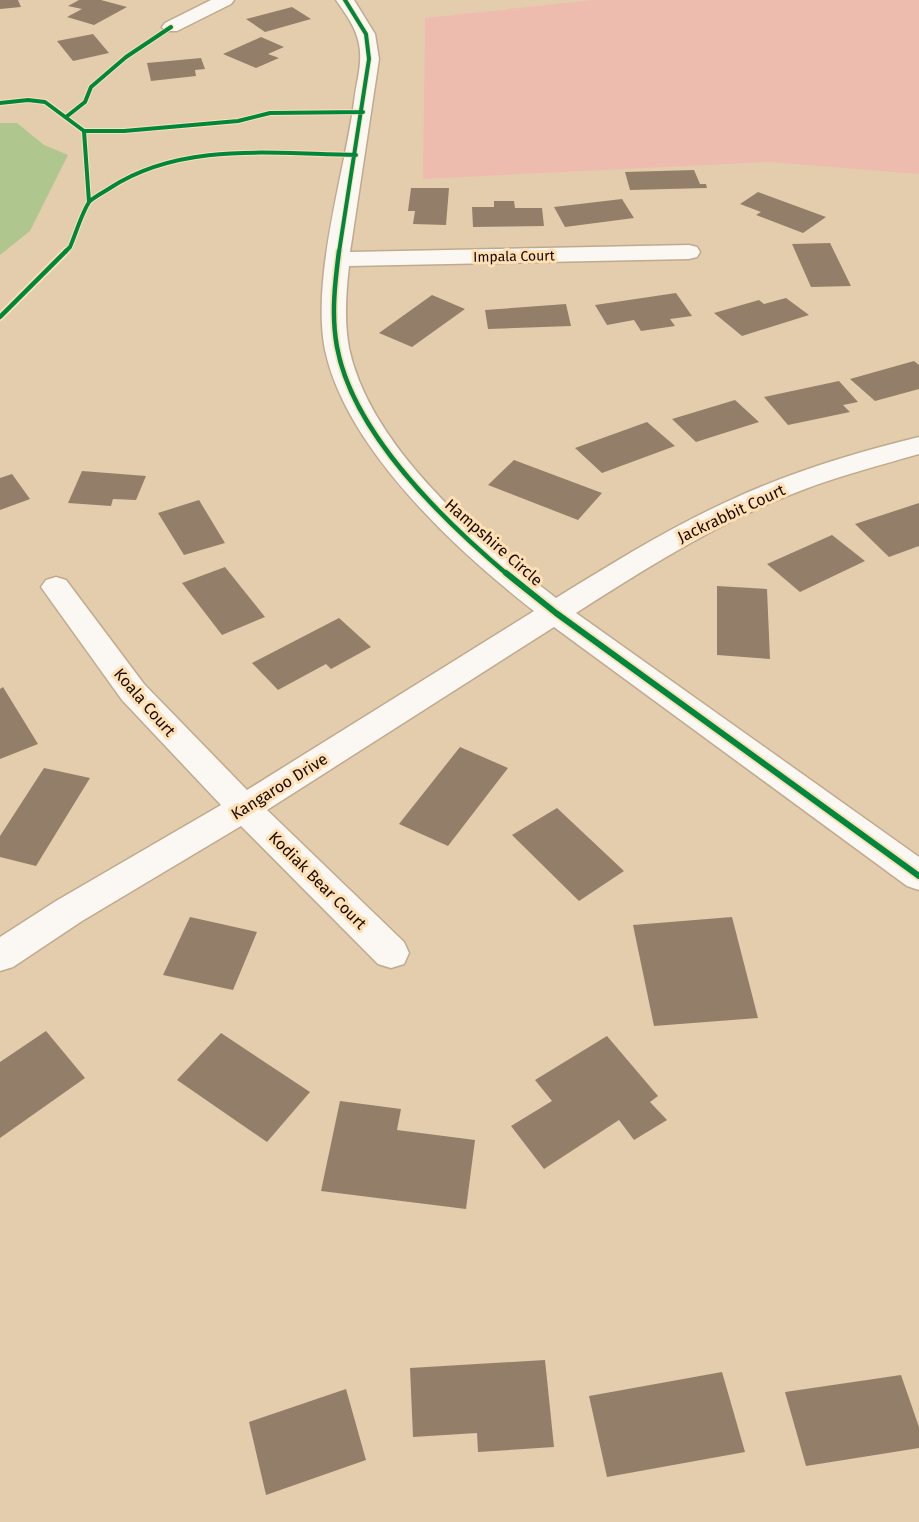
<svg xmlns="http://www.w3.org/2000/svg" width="919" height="1522" font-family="'Fira Sans',sans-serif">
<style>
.green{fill:#eebcaf}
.water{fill:#afc78f}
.building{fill:#937f69}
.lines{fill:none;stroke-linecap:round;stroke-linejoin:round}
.minor-casing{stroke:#bfaa8e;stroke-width:3}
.minor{fill:#fbf8f3;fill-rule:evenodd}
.cycleway-far2-casing{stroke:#ffe0b5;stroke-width:6}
.cycleway-far1-casing{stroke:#ffe0b5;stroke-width:8}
.cycleway-casing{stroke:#ffe0b5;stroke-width:10}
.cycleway-far2{stroke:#00873e;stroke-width:4}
.cycleway-far1{stroke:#00873e;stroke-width:4.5}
.cycleway{stroke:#00873e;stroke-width:6}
.labels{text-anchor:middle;stroke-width:6;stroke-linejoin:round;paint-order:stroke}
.far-street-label{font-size:14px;fill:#180a00;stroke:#ffe0b5}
.street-label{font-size:16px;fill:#180a00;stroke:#ffe0b5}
</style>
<rect width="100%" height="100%" fill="#e4cdad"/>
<path class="green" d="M593 0H919V174L768 162 423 179 425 18Z"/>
<path class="water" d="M0 123H17L44 145 68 155 30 231 0 255Z"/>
<path class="building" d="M0 0H18L21 7 0 9Z
M79 0H101L127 7 94 25 67 17 82 9 68 6Z
M292 7 311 19 265 32 246 19Z
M93 34 109 53 73 61 57 41Z
M261 37 284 47 268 54 279 58 256 68 223 54Z
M201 58 205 69 195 70 196 76 151 81 147 63Z
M694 170 700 184H706L707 188 630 190 625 172Z
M411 188H449L446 225 413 224 415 211H408Z
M758 192 826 217 803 233 756 215 761 212 740 204Z
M622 199 634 218 565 227 554 207Z
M494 201H514L515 208H542L544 226 473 227 472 207H494Z
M830 243 851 286 811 287 792 244Z
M676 293 692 316 670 319 675 326 641 331 634 320 607 325 595 305Z
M432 295 465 309 412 347 379 333Z
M786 298 809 315 742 336 714 313 759 300 764 304Z
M566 304 571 326 488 329 485 310Z
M914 361 919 365V389L875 401 850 379Z
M839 381 858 402 843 405 850 412 788 425 764 397Z
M735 400 759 422 696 442 672 419Z
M647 422 675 446 602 473 575 448Z
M514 460 602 493 578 520 488 485Z
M82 471 146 476 136 500 113 499 111 506 68 503Z
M12 474 30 499 0 510V478Z
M199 500 225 543 184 555 158 513Z
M919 503V546L889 557 855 524Z
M832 535 865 561 800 592 767 564Z
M225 567 265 617 222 635 182 583Z
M717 586 767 589 770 659 717 655Z
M339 618 371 647 331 669 326 664 278 690 252 663Z
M3 687 38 744 0 759V689Z
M460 747 508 768 448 846 399 824Z
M44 768 90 778 36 866 0 857V836Z
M557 808 624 871 579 901 512 835Z
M190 917 257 932 233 990 163 975Z
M732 917 758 1018 654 1026 633 925Z
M46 1031 85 1078 0 1138V1062Z
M221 1033 310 1092 267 1142 177 1080Z
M607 1036 658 1096 650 1102 667 1120 634 1140 619 1120 544 1169 511 1126 552 1101 535 1080Z
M340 1101 401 1109 397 1130 475 1140 466 1209 321 1191Z
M545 1360 554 1447 478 1452 477 1433 413 1437 410 1368Z
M722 1372 745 1452 607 1477 589 1396Z
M901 1375 919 1427V1448L806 1466 785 1392Z
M346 1389 366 1460 266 1495 249 1422Z"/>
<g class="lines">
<defs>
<path id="minor" d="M211 0H234L231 4 177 31H165L162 27 165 23Z
M336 0H354L375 34 379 59 350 252 689 245 697 247 700 252 697 257 689 259 349 266C346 292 344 321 349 348 370 447 479 539 556 598 611 564 666 530 724 503 785 474 853 453 919 437V454C881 465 842 475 805 489 724 519 649 566 576 613L919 857V890L907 886 554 627 267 810 404 942 409 953 404 964 391 968 378 964 241 826 82 921 13 967 0 971V937L56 901 221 805 122 700 46 594 41 587 46 580 56 577 66 580 144 684 247 790 534 611C457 551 346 449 325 350 311 279 344 175 354 102 356 83 363 63 359 44 356 27 345 13 336 0Z"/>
</defs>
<use href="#minor" class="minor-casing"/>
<use href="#minor" class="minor"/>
<defs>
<path id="cycleway-far2" d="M0 103 28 100 45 102 84 131 89 202
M66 117 85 102 91 87 126 57 171 27
M84 131H124L238 121 270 113 363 112
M65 252 70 247C75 236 83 209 90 201 96 196 104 192 110 188 182 141 274 154 356 155
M339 252 369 59 366 34 345 0"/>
<path id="cycleway-far1" d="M339 251C335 282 331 315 337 347 353 434 443 520 508 575
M0 317 66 251"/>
<path id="cycleway" d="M506 573 556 613 919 876"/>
</defs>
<use href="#cycleway-far2" class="cycleway-far2-casing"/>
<use href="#cycleway-far1" class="cycleway-far1-casing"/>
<use href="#cycleway" class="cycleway-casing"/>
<use href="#cycleway-far2" class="cycleway-far2"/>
<use href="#cycleway-far1" class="cycleway-far1"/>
<use href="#cycleway" class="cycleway"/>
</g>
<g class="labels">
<g class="far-street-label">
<text transform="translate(514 256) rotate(-1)" y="5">Impala Court</text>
</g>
<g class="street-label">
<text transform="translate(731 513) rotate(-25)" y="6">Jackrabbit Court</text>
<text transform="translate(494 542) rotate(41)" y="6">Hampshire Circle</text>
<text transform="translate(145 702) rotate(49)" y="6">Koala Court</text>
<text transform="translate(279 786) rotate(-32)" y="6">Kangaroo Drive</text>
<text transform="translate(318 880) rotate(45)" y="6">Kodiak Bear Court</text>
</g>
</g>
</svg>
